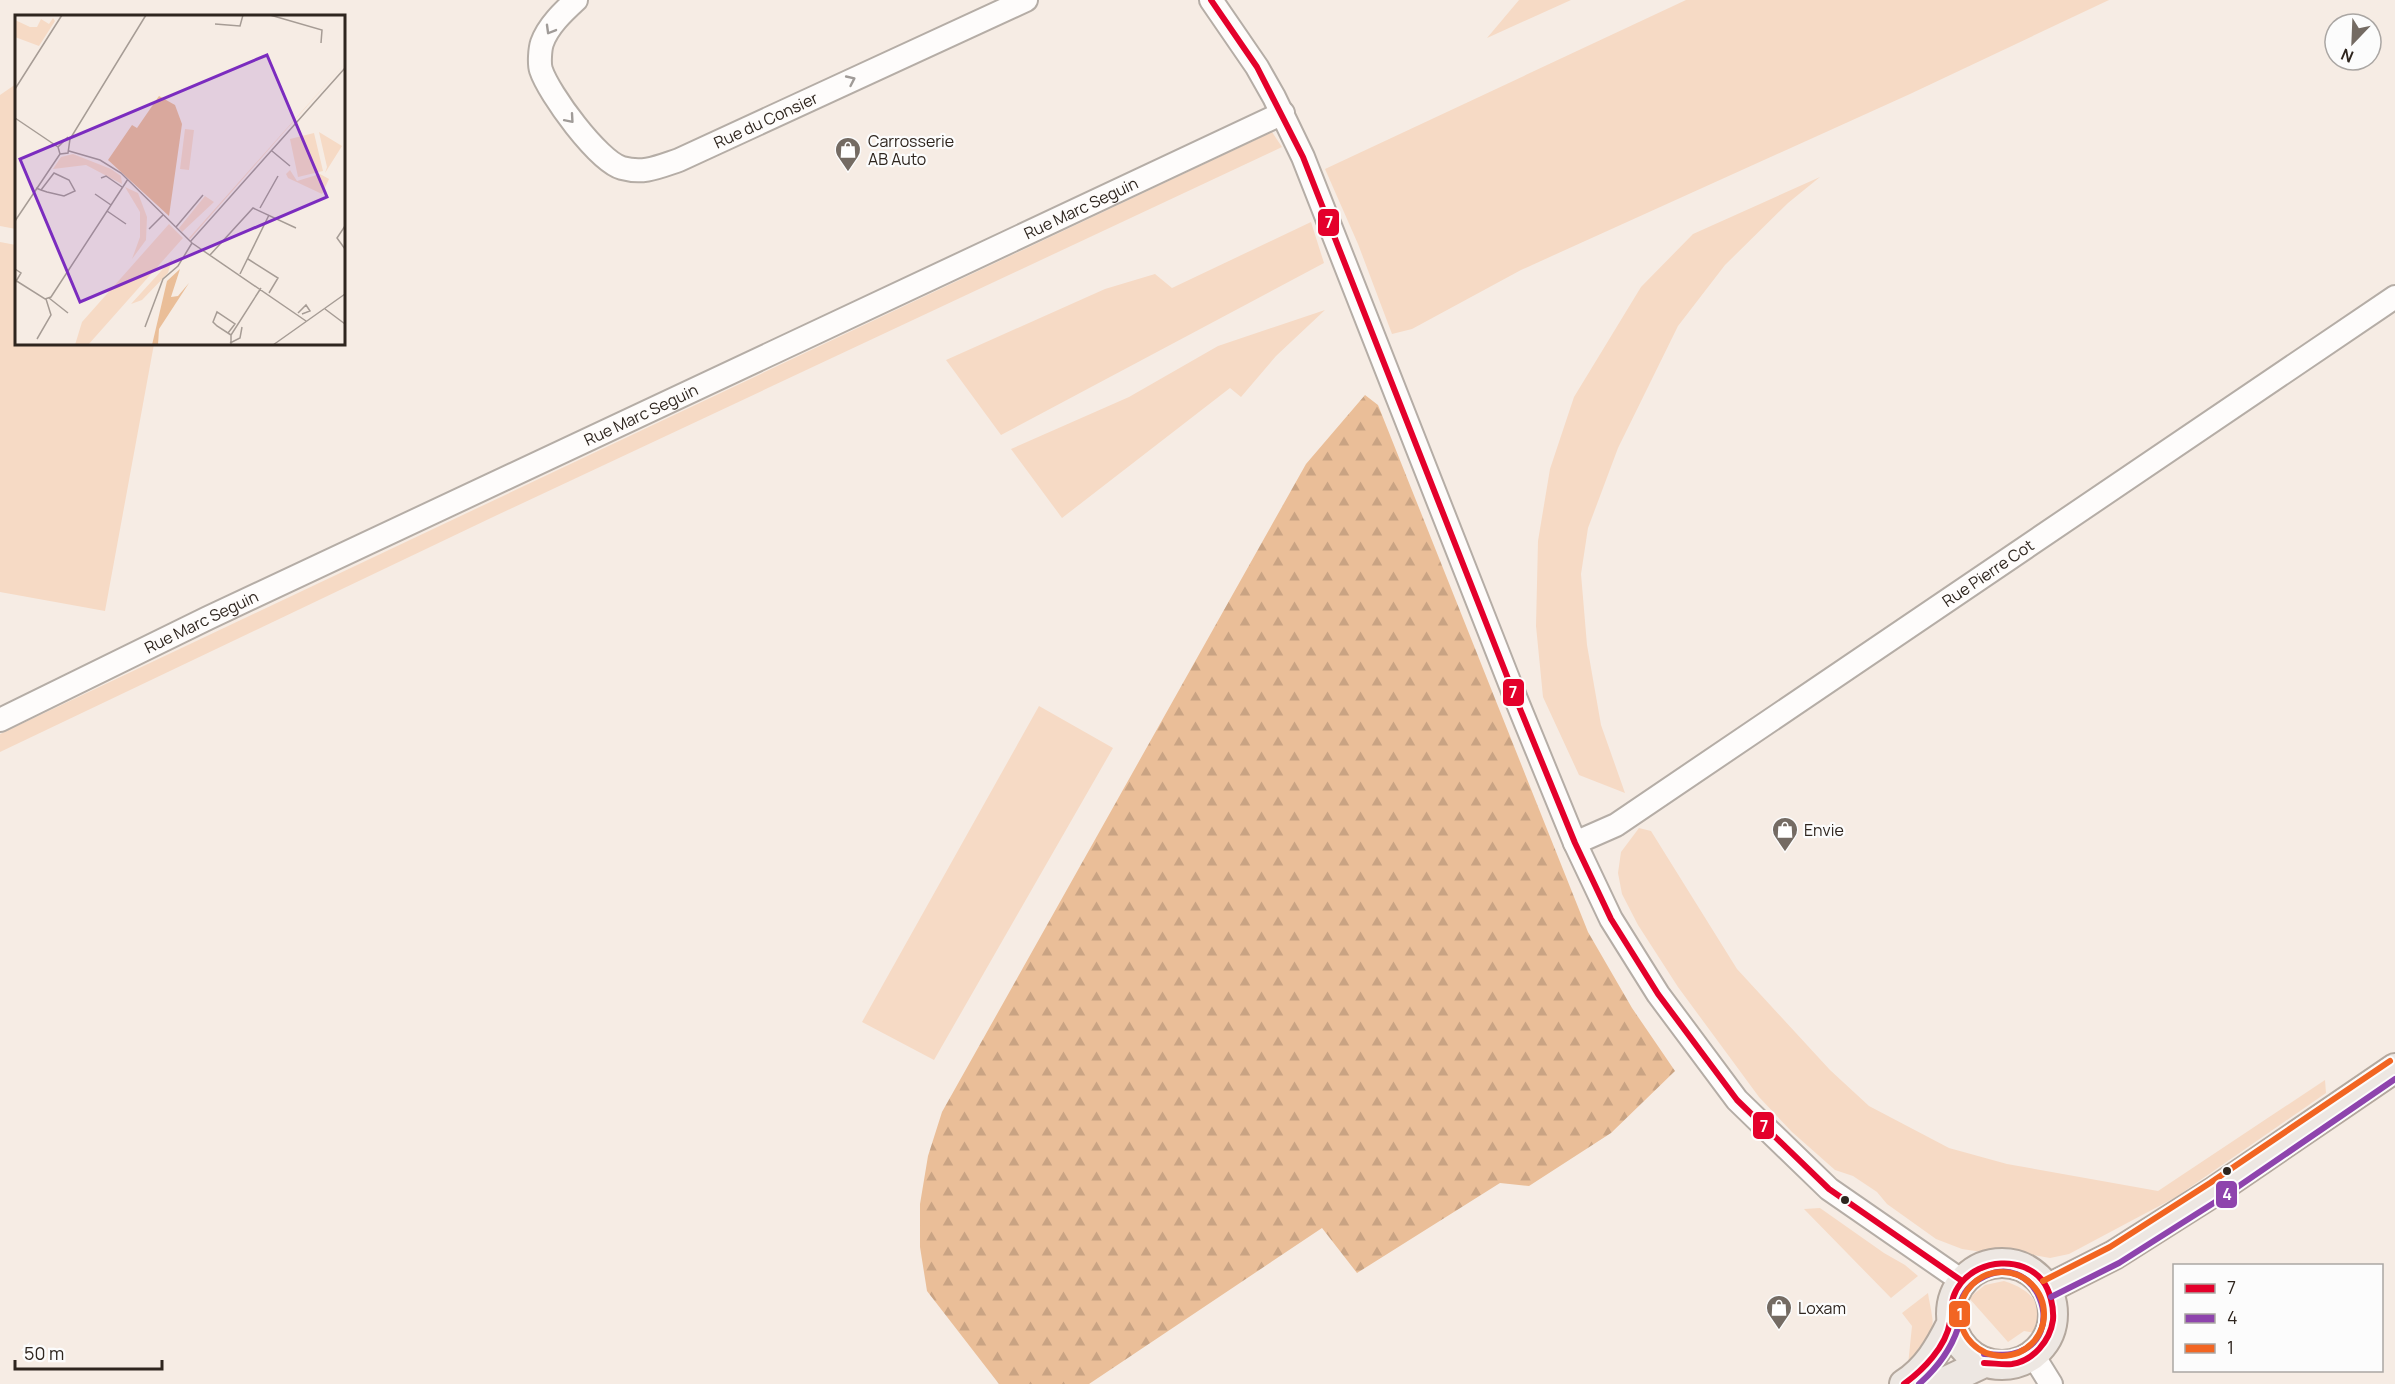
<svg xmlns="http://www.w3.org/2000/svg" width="2395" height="1384" font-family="Manrope,sans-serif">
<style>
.green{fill:#f6dac5}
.forest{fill:url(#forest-firs)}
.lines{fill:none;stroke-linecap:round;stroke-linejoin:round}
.minor-casing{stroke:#b5ada6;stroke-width:26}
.major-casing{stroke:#b4a89e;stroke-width:32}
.minor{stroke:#fefcfb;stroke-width:22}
.major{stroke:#ede7e2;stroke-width:28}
.bus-1-casing{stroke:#fcfcfc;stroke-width:10}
.bus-2-casing{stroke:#fcfcfc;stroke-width:10}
.bus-3-casing{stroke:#fcfcfc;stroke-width:10}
.bus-1{stroke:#e4002b;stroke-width:6}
.bus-2{stroke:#8e44ad;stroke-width:6}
.bus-3{stroke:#f26522;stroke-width:6}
.oneway{stroke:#a09b98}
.bus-dot{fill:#2e251e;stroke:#fcfcfc;stroke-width:2}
.labels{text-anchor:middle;stroke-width:4.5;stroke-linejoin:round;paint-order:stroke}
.street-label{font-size:16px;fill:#2e251e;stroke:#fcfcfc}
.poi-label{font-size:16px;fill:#2e251e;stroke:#fcfcfc;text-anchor:start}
.inset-road{fill:none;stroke:#a69c95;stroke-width:1.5}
.view{fill:#7b2cbf;fill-opacity:0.15;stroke:#7b2cbf;stroke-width:3}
.inset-edge{fill:none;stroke:#2e251e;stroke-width:3}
.line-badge{stroke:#fcfcfc;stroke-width:2}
.badge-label{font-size:16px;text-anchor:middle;font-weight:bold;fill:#fff}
</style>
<defs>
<pattern id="forest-firs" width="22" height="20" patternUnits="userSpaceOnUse" patternTransform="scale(1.5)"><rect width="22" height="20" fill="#eabe98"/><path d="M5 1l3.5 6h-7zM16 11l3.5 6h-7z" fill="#c9a383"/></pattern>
</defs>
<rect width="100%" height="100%" fill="#f6ece4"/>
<path class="green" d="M1519 0H1571L1487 38Z
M1686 0H2109L1910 94 1521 270 1412 329 1392 334 1358 244 1325 169Z
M16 84V229L0 226V95Z
M1272 132 1282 147 493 517 0 752V734Z
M1820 177 1788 203 1725 265 1678 326 1618 448 1588 528 1581 574 1587 645 1601 725 1625 793 1579 775 1543 697 1536 626 1538 541 1550 469 1574 397 1641 287 1693 234Z
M1311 222 1324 263 1001 435 946 360 1105 289 1155 274 1172 288Z
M0 242 16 245V344H154L105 611 0 592Z
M1325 310 1276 356 1241 397 1230 388 1062 518 1011 449 1129 397 1218 346Z
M1039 706 1113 748 934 1060 862 1022Z
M1639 828 1651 831 1737 969 1830 1070 1869 1106 1949 1148 2007 1164 2158 1191 2325 1080 2326 1093 2176 1197 2069 1254 2050 1258 2010 1251 1982 1252 1962 1249 1936 1239 1887 1204 1877 1192 1853 1176 1835 1170 1792 1132 1759 1097 1678 987 1638 925 1622 894 1618 873 1621 852Z
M1820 1208 1884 1253 1905 1265 1918 1276 1891 1298 1804 1209Z
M2004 1281C2032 1290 2044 1304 2036 1333L2024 1331 2008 1342 1969 1298 1985 1285Z
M1928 1293C1929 1301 1931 1308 1932 1316 1936 1334 1920 1353 1908 1365L1912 1326 1902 1313Z"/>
<path class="forest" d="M1365 395 1378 405 1588 932 1632 1008 1675 1071 1611 1133 1529 1186 1500 1183 1357 1273 1322 1228 1089 1384H999L927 1291 920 1247V1204L928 1156 942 1112 1306 464Z"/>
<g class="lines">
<defs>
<g id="minor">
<path id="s1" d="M576 0C563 12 548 26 542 43 540 49 539 64 541 70 549 94 598 161 622 168 644 174 658 167 679 160L1026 0"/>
<path d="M1211 0 1257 67 1274 97 1303 157 1516 699 1575 843 1611 919 1658 994 1737 1100 1829 1189 1962 1281"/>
<path id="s2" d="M0 720 208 618 1283 113"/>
<path id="s3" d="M1575 843 1616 825 2395 297"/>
<path d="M2033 1355 2051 1384"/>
</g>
<path id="major" d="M1951 1314a51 51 0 1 1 102 0a51 51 0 1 1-102 0Z
M2047 1289 2114 1255 2215 1191 2395 1068
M1904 1384C1927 1369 1939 1348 1951 1324
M1940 1384 1984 1363"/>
</defs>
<use href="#minor" class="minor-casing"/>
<use href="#major" class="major-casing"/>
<use href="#minor" class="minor"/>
<use href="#major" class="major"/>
<defs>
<path id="bus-1" d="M1211 0 1257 67 1303 157 1516 699 1575 843 1611 919 1658 994 1737 1100 1829 1189 1962 1281
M1904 1384C1923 1370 1946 1347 1950 1322 1953 1307 1949 1298 1961 1283 1980 1259 2022 1256 2042 1280 2050 1290 2054 1307 2053 1320 2050 1341 2033 1361 2012 1364 2003 1365 1993 1363 1984 1363"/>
<path id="bus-2" d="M2051 1297 2119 1263 2220 1199 2395 1079
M1919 1384C1936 1369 1951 1349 1958 1328 1960 1322 1959 1316 1959 1310 1960 1297 1968 1286 1978 1280 2036 1243 2073 1341 2012 1354 2004 1356 1993 1354 1984 1354"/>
<path id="bus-3" d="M1960 1314a42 42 0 1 1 84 0a42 42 0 1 1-84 0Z
M2043 1281 2110 1247 2210 1183 2390 1061"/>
</defs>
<use href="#bus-1" class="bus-1-casing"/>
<use href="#bus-2" class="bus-2-casing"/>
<use href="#bus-3" class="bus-3-casing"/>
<use href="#bus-1" class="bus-1"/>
<use href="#bus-2" class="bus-2"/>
<use href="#bus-3" class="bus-3"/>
</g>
<defs><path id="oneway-chevron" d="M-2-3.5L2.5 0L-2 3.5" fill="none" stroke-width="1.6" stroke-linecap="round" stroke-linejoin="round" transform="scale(1.5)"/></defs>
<g class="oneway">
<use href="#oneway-chevron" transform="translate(550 30) rotate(120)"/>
<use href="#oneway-chevron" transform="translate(851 80) rotate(-25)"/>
<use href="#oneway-chevron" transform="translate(570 119) rotate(49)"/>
</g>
<defs>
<symbol id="shop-pin" viewBox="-11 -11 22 30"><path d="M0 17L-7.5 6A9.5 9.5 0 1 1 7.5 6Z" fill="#746b63" stroke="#fcfcfc"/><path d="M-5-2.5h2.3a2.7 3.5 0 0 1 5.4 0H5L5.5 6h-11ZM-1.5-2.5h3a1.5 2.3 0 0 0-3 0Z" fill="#fff"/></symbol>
</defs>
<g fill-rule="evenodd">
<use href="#shop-pin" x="833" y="135" width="30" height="40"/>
<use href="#shop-pin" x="1770" y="815" width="30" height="40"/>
<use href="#shop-pin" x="1764" y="1293" width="30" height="40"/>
</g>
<g class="bus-dot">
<circle cx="2227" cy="1171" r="5"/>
<circle cx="1845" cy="1200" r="5"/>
</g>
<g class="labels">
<g class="street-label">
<text dy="6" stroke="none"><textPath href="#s1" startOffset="366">Rue du Consier</textPath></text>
<text dy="6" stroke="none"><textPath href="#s2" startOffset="1196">Rue Marc Seguin</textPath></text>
<text dy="6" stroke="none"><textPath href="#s2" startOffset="710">Rue Marc Seguin</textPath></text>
<text dy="6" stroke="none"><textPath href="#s3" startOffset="494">Rue Pierre Cot</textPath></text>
<text dy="6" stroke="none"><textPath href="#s2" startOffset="224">Rue Marc Seguin</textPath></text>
</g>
<g class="poi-label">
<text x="868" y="147">Carrosserie<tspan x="868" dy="18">AB Auto</tspan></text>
<text x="1804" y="836">Envie</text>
<text x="1798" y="1314">Loxam</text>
</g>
</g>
<g transform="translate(15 15)">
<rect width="330" height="330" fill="#f6ece4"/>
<path d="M38 3 40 6 24 31 0 22V5L15 12H22L26 4 34 9ZM330 48 175 224 174 223ZM170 114 179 115 174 155 165 154ZM304 117 327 131 310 158 312 152ZM299 118 308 156 283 162 275 124ZM58 139 96 154 106 161 107 169 71 150 38 154 46 142ZM275 155 282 166 305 159 314 164 307 179 273 163 271 159ZM110 172 123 178 132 202 131 225 117 244 125 222V197ZM190 181 199 187 167 217 164 213ZM154 209 168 223 73 330H60L67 307ZM157 244 153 258 127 285 116 289Z" fill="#f6dac5"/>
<path d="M144 81 160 90 167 109 154 201 93 145 117 110 122 113ZM165 254 156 282 163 281 174 268 144 314 143 330H137L152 266Z" fill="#eabe98"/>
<path class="inset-road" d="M255 0 307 15 306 28M200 9 225 11 228 0M0 74 47 0M0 103 43 132M54 136 85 145 106 158 177 228 291 306M257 136 275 151M45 139 53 138 55 124 131 0M45 139 43 132 53 122M86 163 91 161 107 172M21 173 26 175 32 177 49 181 60 176 54 165 39 158 26 175M80 179 96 190M245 193 263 161M92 196 111 209M0 206 45 139M330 211 322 223 330 234M161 212 188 180M134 214 148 200M175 227 330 53M195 240 238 193 281 213M233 244 263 263 254 278M0 254 6 258 0 268M225 259 254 200M0 265 30 284 36 282 113 164M34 283 53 298M310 294 330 309M283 298 291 290 295 296 287 299M130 312 148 264 163 251 177 228M213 318 220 309 202 297 198 307 202 311 216 320M22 324 36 300 31 284M215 328 225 323 227 312M216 330V320L246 273M258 330 330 279"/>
<path class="view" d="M252 40 312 182 65 287 5 144Z"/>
<rect width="330" height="330" class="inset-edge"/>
</g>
<g class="line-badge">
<rect x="1317" y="208" width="23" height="29" rx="6" fill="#e4002b"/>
<rect x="1502" y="678" width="23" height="29" rx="6" fill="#e4002b"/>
<rect x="1752" y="1111" width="23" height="29" rx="6" fill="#e4002b"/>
<rect x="2215" y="1180" width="23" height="29" rx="6" fill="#8e44ad"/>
<rect x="1948" y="1300" width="23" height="28" rx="6" fill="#f26522"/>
</g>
<g class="badge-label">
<text x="1329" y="228">7</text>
<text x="1513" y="698">7</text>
<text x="1764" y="1132">7</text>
<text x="2227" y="1200">4</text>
<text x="1960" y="1320">1</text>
</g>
<rect x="2173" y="1264" width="210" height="108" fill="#fcfcfc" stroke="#aaa6a3" stroke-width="1.5"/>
<rect x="2185" y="1284" width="30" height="9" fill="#e4002b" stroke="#aaa6a3" stroke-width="1.5"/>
<text x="2227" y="1294" font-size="18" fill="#2e251e">7</text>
<rect x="2185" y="1314" width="30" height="9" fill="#8e44ad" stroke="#aaa6a3" stroke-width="1.5"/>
<text x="2227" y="1324" font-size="18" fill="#2e251e">4</text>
<rect x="2185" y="1344" width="30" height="9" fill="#f26522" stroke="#aaa6a3" stroke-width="1.5"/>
<text x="2227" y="1354" font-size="18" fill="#2e251e">1</text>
<g transform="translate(2353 42) rotate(203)"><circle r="28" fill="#fcfcfc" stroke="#aaa6a3" stroke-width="1.5"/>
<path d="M0-4.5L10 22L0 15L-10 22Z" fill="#746b63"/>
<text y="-9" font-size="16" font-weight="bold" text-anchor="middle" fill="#2e251e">N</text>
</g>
<path d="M15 1360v9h147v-9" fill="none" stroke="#2e251e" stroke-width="3"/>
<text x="24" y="1360" font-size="18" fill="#2e251e" stroke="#fcfcfc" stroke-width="4.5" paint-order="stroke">50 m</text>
</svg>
